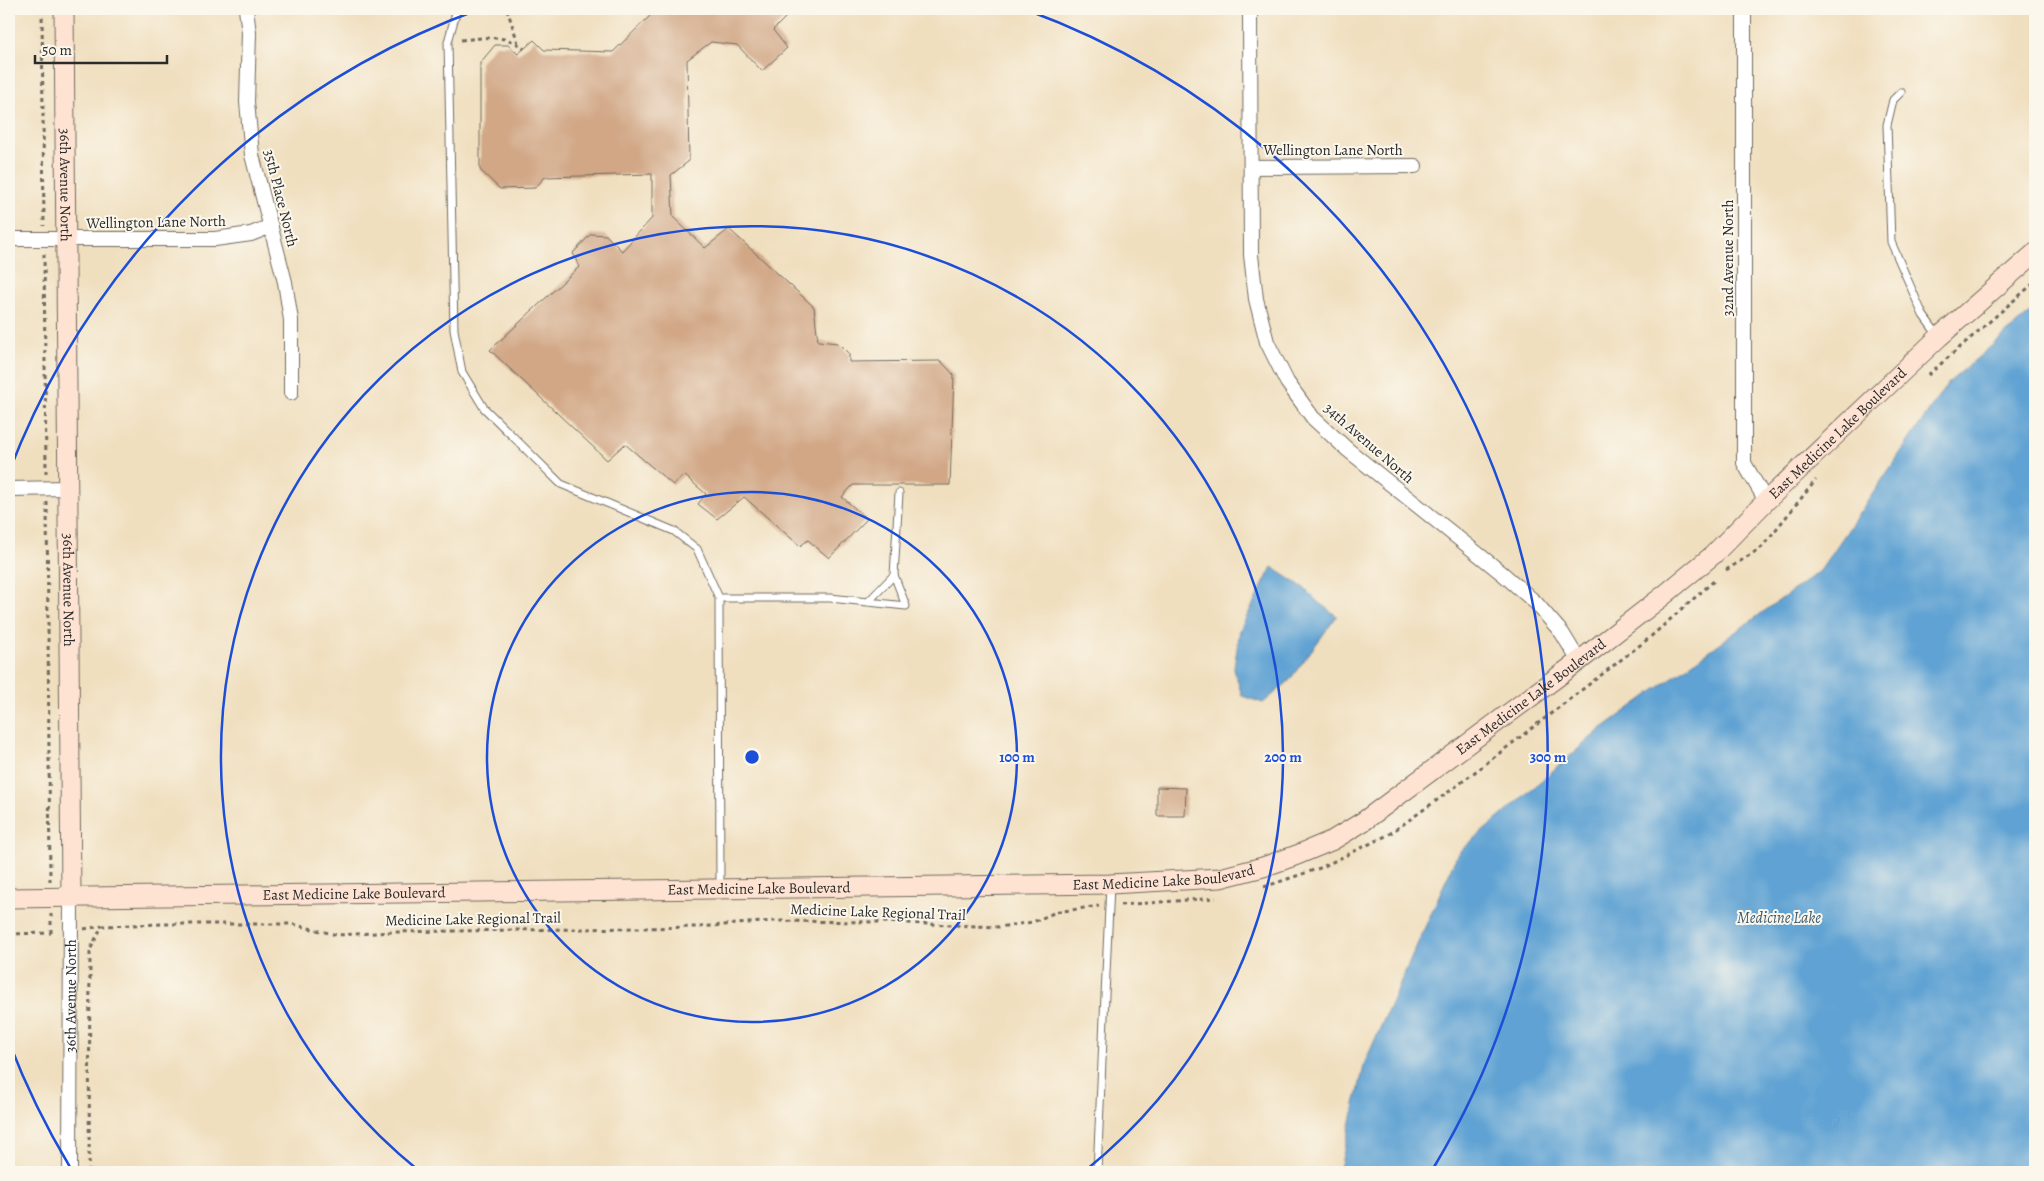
<svg xmlns="http://www.w3.org/2000/svg" width="2044" height="1181" font-family="Alegreya,serif">
<style>
.water{fill:#5fa2d3;stroke:#45667f}
.building{fill:#d1a786}
.lines{fill:none;stroke-linecap:round;stroke-linejoin:round}
.lane-casing{stroke:#706a5f;stroke-width:9}
.street-casing{stroke:#706a5f;stroke-width:16}
.secondary-casing{stroke:#706a5f;stroke-width:21}
.path{stroke:#706a5f;stroke-width:3;stroke-dasharray:4 4;stroke-linecap:butt}
.lane{stroke:#fff;stroke-width:7}
.street{stroke:#fff;stroke-width:14}
.secondary{stroke:#fee3d2;stroke-width:19}
.ring{fill:none;stroke:#1d4ed8;stroke-width:2.5}
.labels{text-anchor:middle;stroke-width:4;stroke-linejoin:round;paint-order:stroke}
.street-label{font-size:15px;fill:#2b2b2b;stroke:#fbf7ec}
.water-label{font-size:16px;font-style:italic;fill:#405b6e;stroke:#fbf7ec}
.centre{fill:#1d4ed8;stroke:#fbf7ec;stroke-width:2.5}
.ring-label{font-size:15px;text-anchor:middle;font-weight:bold;fill:#1d4ed8;stroke:#fbf7ec;stroke-width:4;stroke-linejoin:round;paint-order:stroke}
</style>
<rect width="100%" height="100%" fill="#fbf7ec"/>
<filter id="ink" filterUnits="userSpaceOnUse"><feTurbulence type="fractalNoise" baseFrequency=".02" numOctaves="2"/><feDisplacementMap in="SourceGraphic" scale="10" xChannelSelector="R" yChannelSelector="G"/><feConvolveMatrix kernelMatrix="1 2 1 2 8 2 1 2 1" color-interpolation-filters="sRGB"/></filter>
<filter id="wash" filterUnits="userSpaceOnUse"><feTurbulence type="fractalNoise" baseFrequency=".0096" numOctaves="4" result="noise"/><feDisplacementMap in="SourceGraphic" scale="20" xChannelSelector="R" yChannelSelector="G"/><feGaussianBlur stdDeviation="1.12" result="paint"/><feColorMatrix in="noise" values="0 0 0 0 0 0 0 0 0 0 0 0 0 0 0 0 0 1.4 0 .05"/><feComposite in="paint" operator="in"/></filter>
<g filter="url(#wash)">
<rect width="100%" height="100%" fill="#f0dfbf"/>
<path class="water" d="M2035 309V1172H1339L1365 1062 1458 853 1601 729 1820 571 1948 383Z
M1272 567 1304 588 1319 603 1337 616 1288 682 1263 703 1242 696 1234 668 1240 630Z"/>
<g id="blocks">
<path class="building" d="M657 9H794L773 30 787 48 762 71 737 45 711 42 687 60 689 161 671 175 673 217 705 248 729 229 814 307 818 341 838 343 849 354V362L941 361 954 375 950 485H853L842 497 867 519 829 558 808 540 800 546 744 497 717 519 698 504 706 494 684 475 673 485 625 444 607 460 490 350 579 267 573 253 591 234 606 235 622 251 652 218V174L545 177 535 188 500 189 480 170V63L495 45H508L518 54 534 40 544 50 613 52Z
M1157 787 1186 788 1185 816H1157Z"/>
</g>
</g>
<g filter="url(#ink)">
<use href="#blocks" fill-opacity="0" stroke="#706a5f" stroke-width="1"/>
<g class="lines">
<defs>
<path id="lane" d="M457 9 448 42 454 330 462 372 484 408 561 484 674 531 697 549 719 598 720 889
M1901 92 1893 100 1887 125 1891 242 1923 315 1939 337
M719 598H830L906 606 894 575 899 493
M868 602 894 575
M1097 1172 1110 885"/>
<g id="street">
<path d="M246 9 249 33 247 102 252 155 285 282 291 320V393"/>
<path d="M1250 9 1251 255 1256 299 1267 342 1287 382 1313 418 1348 450 1503 574 1536 603 1562 633 1579 661"/>
<path d="M1744 9V463L1766 501"/>
<path d="M1251 167 1415 166"/>
<path d="M9 239H215L251 234 271 226"/>
<path d="M9 489 69 488"/>
<path id="s1" d="M70 1172 71 897"/>
</g>
<g id="secondary">
<path id="s2" d="M64 9 71 897"/>
<path id="s3" d="M9 898 1110 884 1220 878 1263 867 1297 855 1333 840 1364 821 1579 661 1663 596 1713 555 1766 501 1939 337 2035 253"/>
</g>
</defs>
<use href="#lane" class="lane-casing"/>
<use href="#street" class="street-casing"/>
<use href="#secondary" class="secondary-casing"/>
<path class="path" d="M42 9 44 226
M507 9 518 43
M461 40C482 38 507 33 524 49
M44 254 46 473
M1928 375 2035 282
M47 502 50 881
M1726 570 1761 548 1816 480
M1264 887 1320 868 1388 835 1454 788 1648 639 1716 579
M1120 905 1216 898
M84 929 102 926
M51 933V914
M9 934 51 933
M89 1172 90 950 102 926 164 924H292L337 935 393 932 699 927 774 921 881 922 999 927 1033 922 1056 912 1099 906"/>
<use href="#lane" class="lane"/>
<use href="#street" class="street"/>
<use href="#secondary" class="secondary"/>
</g>
</g>
<g class="ring">
<circle cx="752" cy="757" r="265"/>
<path d="M418 1170A531 531 0 1 1 1086 1170"/>
<path d="M70 1167A796 796 0 0 1 9 1042M9 472A796 796 0 0 1 480 9M1024 9A796 796 0 0 1 1434 1167"/>
</g>
<g class="labels">
<g class="street-label">
<text x="1333" y="155">Wellington Lane North</text>
<text dy="5" stroke="none"><textPath href="#s2" startOffset="176">36th Avenue North</textPath></text>
<text transform="translate(281 198) rotate(76)" y="5">35th Place North</text>
<text transform="translate(156 222) rotate(-1)" y="5">Wellington Lane North</text>
<text transform="translate(1728 258) rotate(-90)" y="5">32nd Avenue North</text>
<text dy="5" stroke="none"><textPath href="#s3" startOffset="1980">East Medicine Lake Boulevard</textPath></text>
<text transform="translate(1369 443) rotate(41)" y="5">34th Avenue North</text>
<text dy="5" stroke="none"><textPath href="#s2" startOffset="581">36th Avenue North</textPath></text>
<text dy="5" stroke="none"><textPath href="#s3" startOffset="1575">East Medicine Lake Boulevard</textPath></text>
<text dy="5" stroke="none"><textPath href="#s3" startOffset="1155">East Medicine Lake Boulevard</textPath></text>
<text dy="5" stroke="none"><textPath href="#s3" startOffset="750">East Medicine Lake Boulevard</textPath></text>
<text dy="5" stroke="none"><textPath href="#s3" startOffset="345">East Medicine Lake Boulevard</textPath></text>
<text transform="translate(878 912) rotate(2)" y="5">Medicine Lake Regional Trail</text>
<text transform="translate(473 919) rotate(-1)" y="5">Medicine Lake Regional Trail</text>
<text dy="5" stroke="none"><textPath href="#s1" startOffset="176">36th Avenue North</textPath></text>
</g>
<g class="water-label">
<text x="1779" y="923">Medicine Lake</text>
</g>
</g>
<circle cx="752" cy="757" r="8" class="centre"/>
<g class="ring-label">
<text x="1017" y="762">100 m</text>
<text x="1283" y="762">200 m</text>
<text x="1548" y="762">300 m</text>
</g>
<rect width="2044" height="1181" fill="none" stroke="#fbf7ec" stroke-width="30"/>
<path d="M35 55v8h132v-8" fill="none" stroke="#2b2b2b" stroke-width="2.5"/>
<text x="42" y="55" font-size="15" fill="#2b2b2b" stroke="#fbf7ec" stroke-width="4" paint-order="stroke">50 m</text>
</svg>
